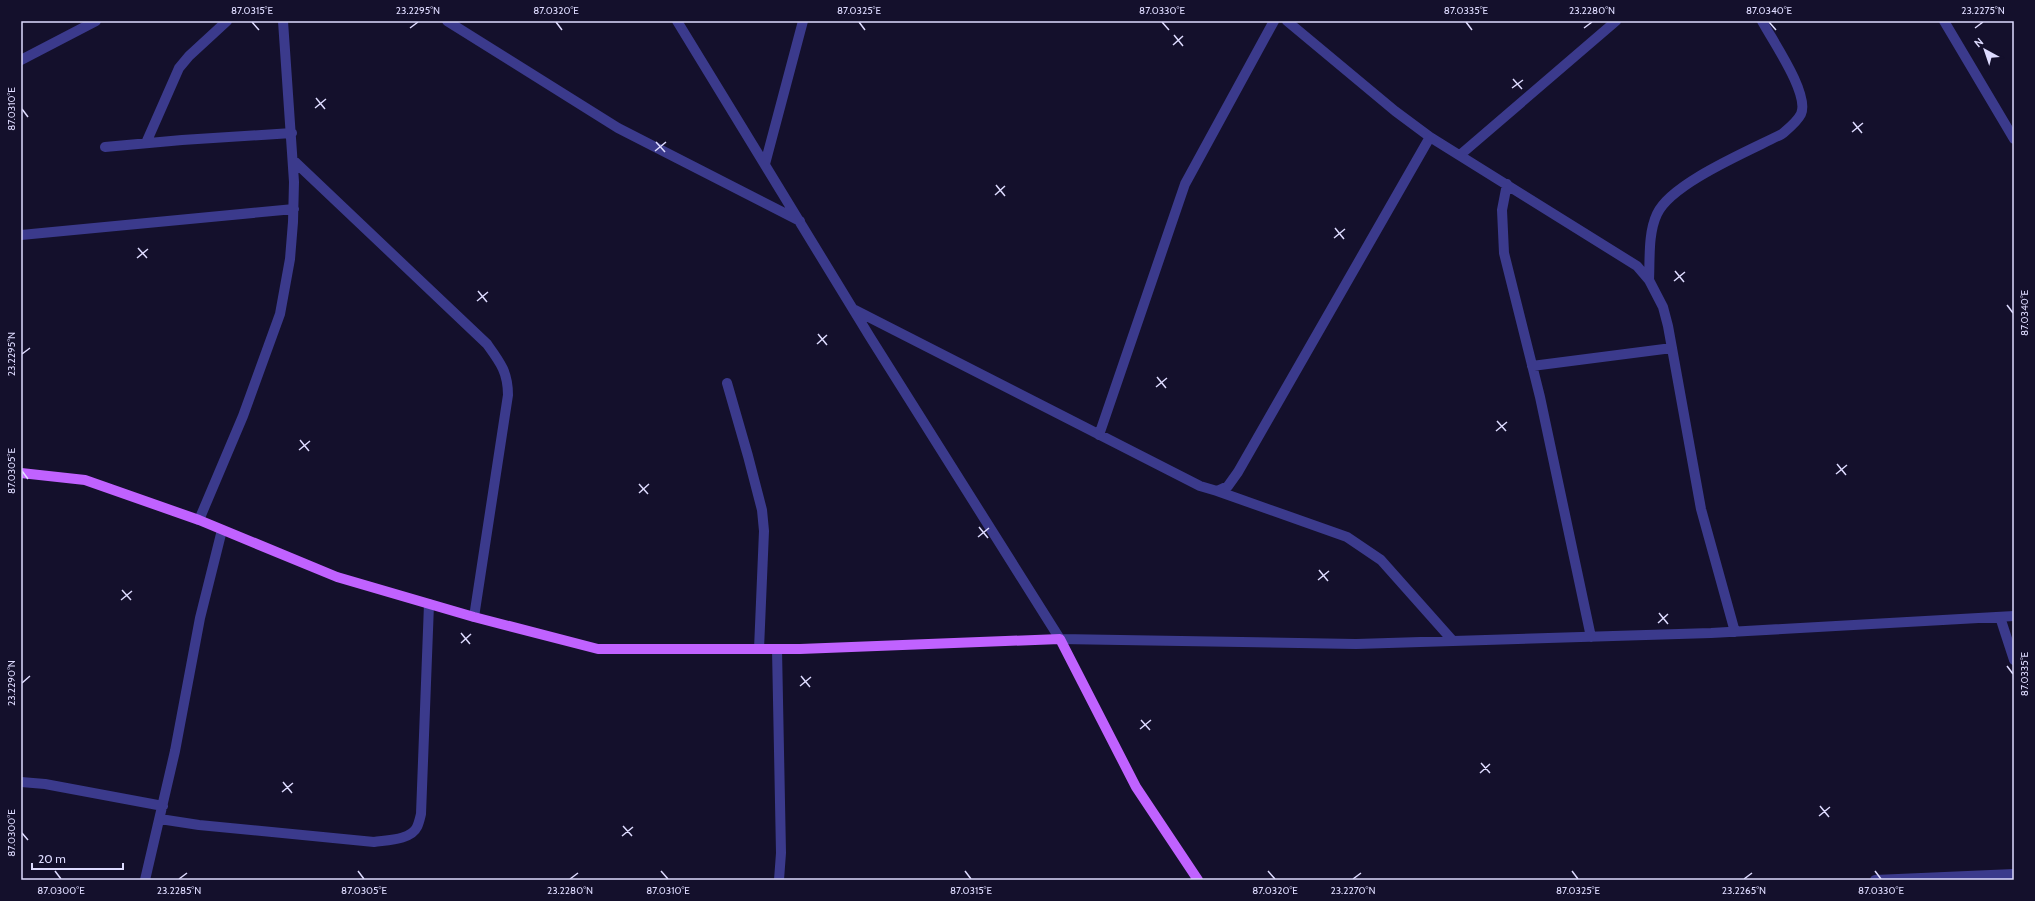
<svg xmlns="http://www.w3.org/2000/svg" width="2035" height="901" font-family="Cabin,sans-serif">
<style>
.lines{fill:none;stroke-linecap:round;stroke-linejoin:round}
.minor{stroke:#3b3a8c;stroke-width:10}
.major{stroke:#c062ff;stroke-width:10}
.ticks{fill:none;stroke:#dedbff;stroke-width:1.5}
.neatline{fill:none;stroke:#dedbff;stroke-width:1.5}
.ticks-label{font-size:10px;text-anchor:middle;fill:#dedbff}
</style>
<rect width="100%" height="100%" fill="#14102c"/>
<g class="lines">
<path class="minor" d="M447 21 618 128 800 221
M677 21 870 337 1060 639 1356 644 1711 633 2014 616
M1287 21 1395 111 1430 137 1637 266 1649 280 1663 307 1668 326 1701 509 1735 632
M1944 21 2014 139
M21 60 96 21
M146 143 179 68 189 56 227 21
M105 147 182 140 292 133
M1460 155 1616 21
M293 160 487 344C500 362 508 372 508 395L474 617
M765 164 803 21
M1507 184 1502 210 1504 253 1540 397 1591 637
M21 235 294 209
M1649 280C1650 259 1648 233 1657 214 1671 183 1751 150 1782 134 1789 128 1797 122 1801 114 1810 94 1772 40 1762 21
M853 309 1200 486 1217 491 1228 486 1238 472 1430 137
M1532 366 1672 348
M727 383 748 456 762 510 764 531 759 649
M1099 435 1185 184 1274 21
M1217 491 1347 537 1381 560 1453 641
M199 520 243 416 280 314 290 259 293 222 294 182 283 21
M2000 617 2014 660
M777 649 781 853 779 880
M21 782 45 784 163 806
M160 819 199 825 374 842C387 840 411 840 417 827 419 823 420 818 421 814L429 604
M145 880 175 751 200 618 222 530
M1875 880 2014 874"/>
<path class="major" d="M21 473 85 480 199 520 337 577 474 617 598 649H800L1060 639 1136 787 1198 880"/>
</g>
<path class="ticks" d="M252 22 259 30M556 22 562 30M859 22 865 30M1162 22 1169 30M1466 22 1472 30M1769 22 1776 30M410 28 418 22M1584 28 1592 22M1975 28 1983 22M1174 35 1183 46M1173 45 1183 36M1513 79 1522 89M1512 88 1523 80M316 98 325 109M315 108 326 99M22 109 28 117M1853 122 1862 133M1852 132 1863 123M656 142 665 152M655 151 666 142M996 185 1005 196M995 195 1005 186M1335 228 1344 239M1334 238 1345 229M138 248 147 258M137 258 148 249M1675 271 1684 282M1674 281 1685 272M478 291 487 302M477 301 488 292M2007 305 2013 313M818 334 827 345M817 344 827 335M22 354 30 348M1157 377 1166 388M1156 387 1167 378M1497 421 1506 431M1496 431 1507 422M300 440 309 451M299 450 310 441M1837 464 1846 475M22 471 28 479M1836 474 1847 465M639 484 648 494M639 493 649 484M979 527 988 538M978 537 989 528M1319 570 1328 581M1318 580 1329 571M122 590 131 600M121 600 132 591M1659 613 1668 624M1658 623 1668 614M461 633 470 644M461 643 471 634M2007 666 2013 674M801 676 810 687M22 683 30 676M800 686 811 677M1141 720 1150 730M1140 729 1151 720M1481 763 1490 773M1480 773 1490 764M283 782 292 793M282 792 293 783M1820 806 1829 817M1819 816 1830 807M623 826 632 836M22 833 28 840M622 836 633 827M55 871 61 879M358 871 364 879M661 871 668 879M965 871 971 879M1268 871 1275 879M1572 871 1578 879M1875 871 1881 879M179 879 187 873M570 879 578 873M1353 879 1361 873M1744 879 1752 873"/>
<rect width="2035" height="901" fill="none" stroke="#14102c" stroke-width="44"/>
<g transform="translate(1985 50) rotate(320)" stroke="#14102c" stroke-width="3" paint-order="stroke">
<path d="M0-3L7 15L0 10L-7 15Z" fill="#dedbff"/>
<text y="-6" font-size="11" font-weight="bold" text-anchor="middle" fill="#dedbff">N</text>
</g>
<path d="M32 863v6h91v-6" fill="none" stroke="#dedbff" stroke-width="2"/>
<text x="38" y="863" font-size="12" fill="#dedbff" stroke="#14102c" stroke-width="3" paint-order="stroke">20 m</text>
<rect x="22" y="22" width="1991" height="857" class="neatline"/>
<g class="ticks-label">
<text x="252" y="14">87.0315°E</text>
<text x="418" y="14">23.2295°N</text>
<text x="556" y="14">87.0320°E</text>
<text x="859" y="14">87.0325°E</text>
<text x="1162" y="14">87.0330°E</text>
<text x="1466" y="14">87.0335°E</text>
<text x="1592" y="14">23.2280°N</text>
<text x="1769" y="14">87.0340°E</text>
<text x="1983" y="14">23.2275°N</text>
<text transform="translate(11 109) rotate(-90)" y="4">87.0310°E</text>
<text transform="translate(2024 313) rotate(-90)" y="4">87.0340°E</text>
<text transform="translate(11 354) rotate(-90)" y="4">23.2295°N</text>
<text transform="translate(11 471) rotate(-90)" y="4">87.0305°E</text>
<text transform="translate(2024 674) rotate(-90)" y="4">87.0335°E</text>
<text transform="translate(11 683) rotate(-90)" y="4">23.2290°N</text>
<text transform="translate(11 833) rotate(-90)" y="4">87.0300°E</text>
<text x="61" y="894">87.0300°E</text>
<text x="179" y="894">23.2285°N</text>
<text x="364" y="894">87.0305°E</text>
<text x="570" y="894">23.2280°N</text>
<text x="668" y="894">87.0310°E</text>
<text x="971" y="894">87.0315°E</text>
<text x="1275" y="894">87.0320°E</text>
<text x="1353" y="894">23.2270°N</text>
<text x="1578" y="894">87.0325°E</text>
<text x="1744" y="894">23.2265°N</text>
<text x="1881" y="894">87.0330°E</text>
</g>
</svg>
